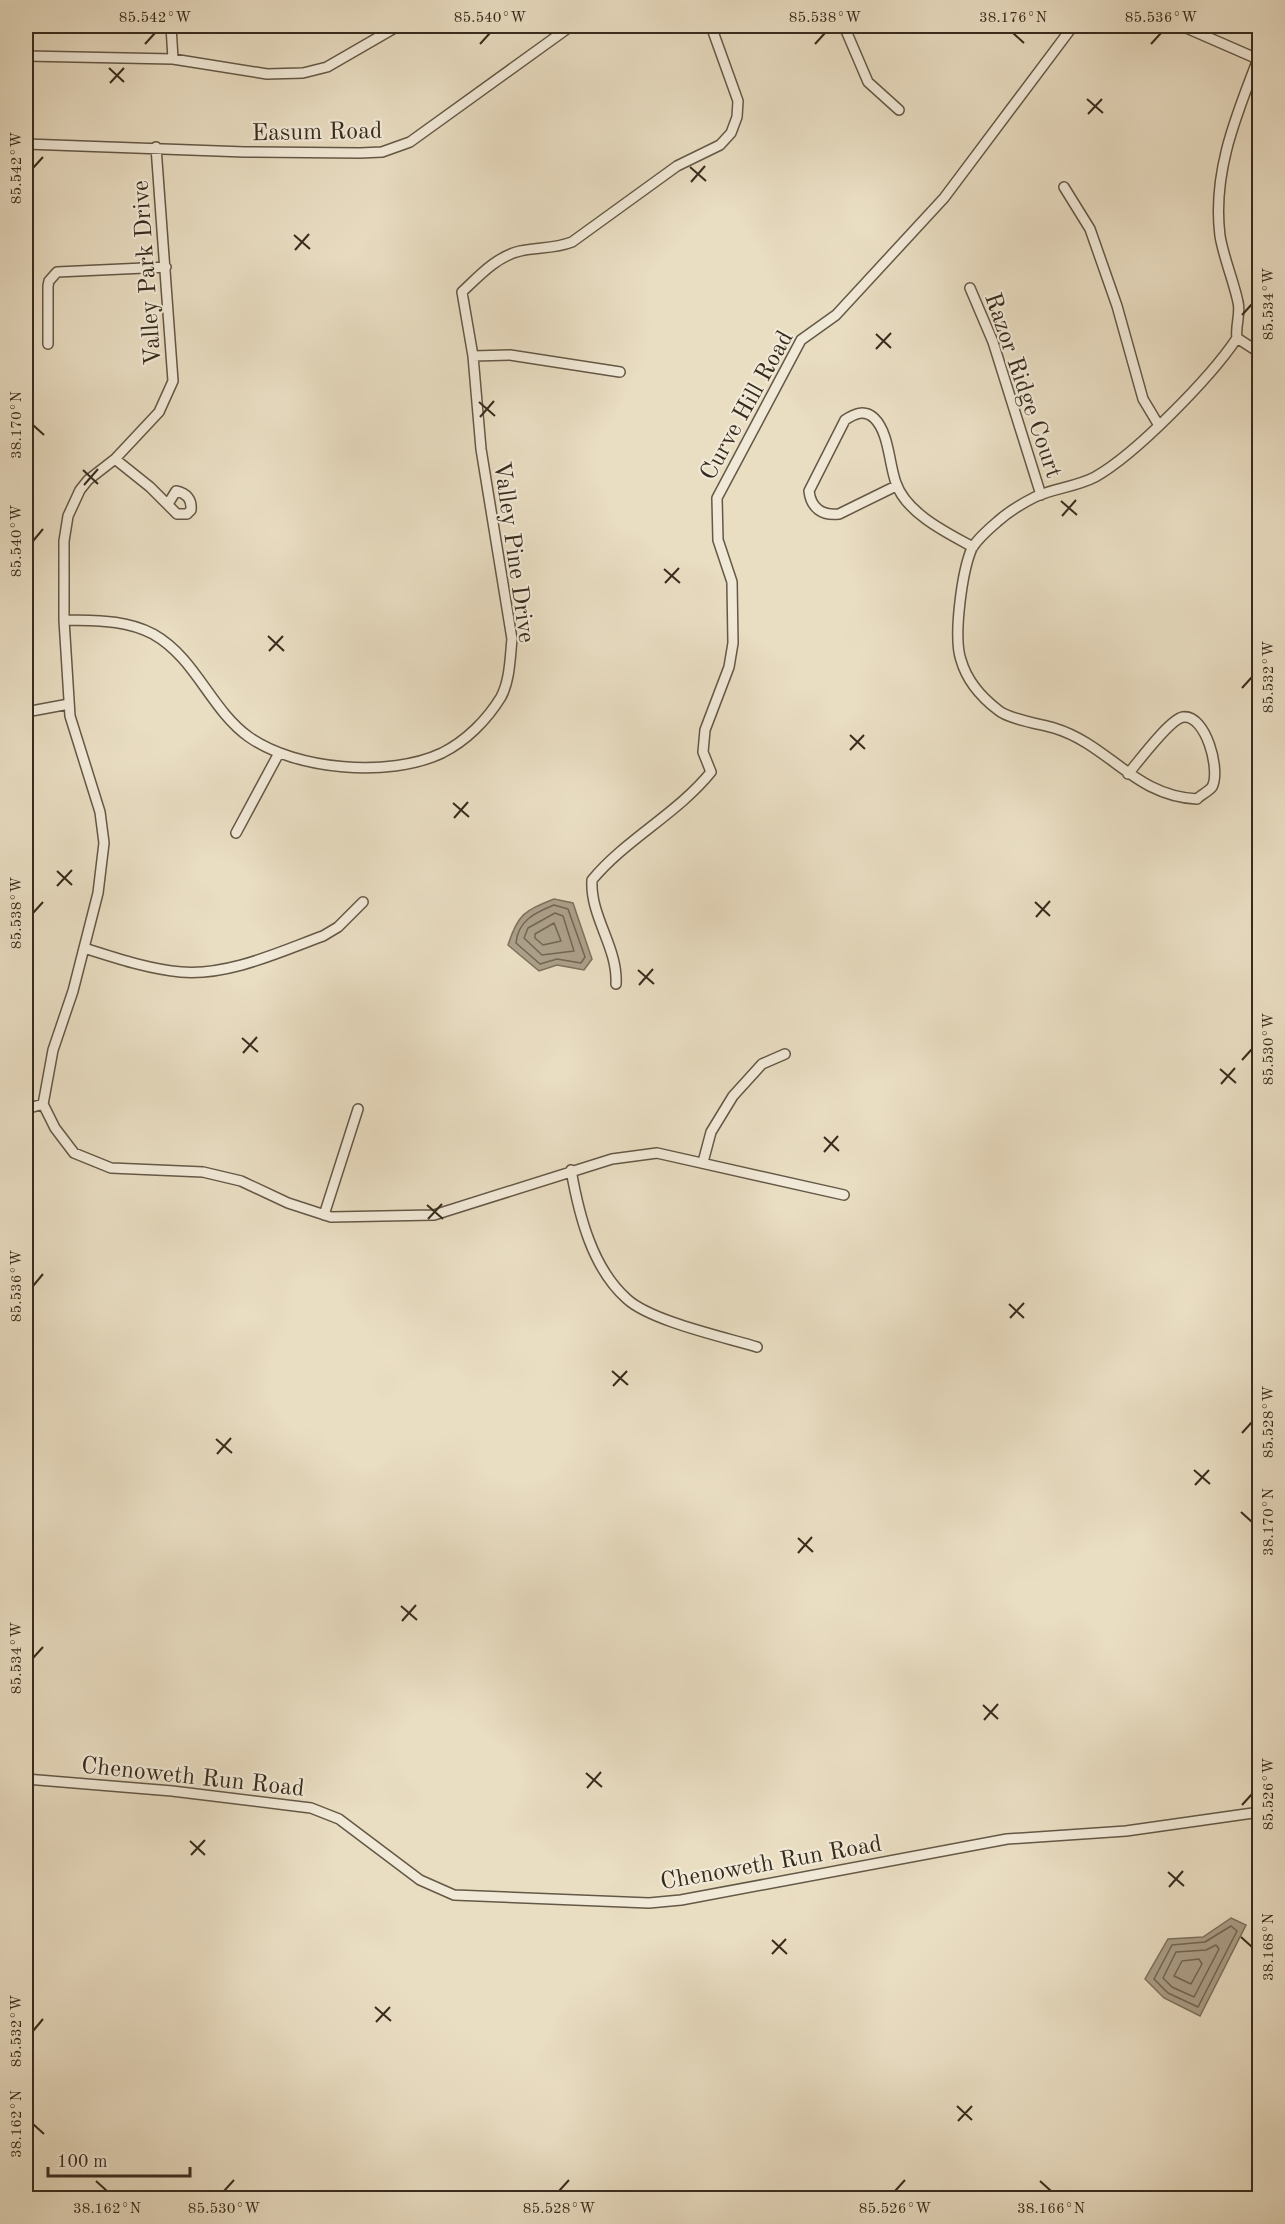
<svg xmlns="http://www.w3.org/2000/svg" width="1285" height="2224" font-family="'Old Standard TT',serif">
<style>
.water{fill:#aca08a;stroke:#7d715e;stroke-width:1.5}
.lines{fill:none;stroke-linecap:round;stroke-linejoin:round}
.shore{stroke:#726654;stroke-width:1.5}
.minor-casing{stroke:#645846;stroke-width:12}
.minor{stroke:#f1e9d7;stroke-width:9}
.ticks{fill:none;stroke:#372b1d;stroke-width:2}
.labels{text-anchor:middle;stroke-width:4.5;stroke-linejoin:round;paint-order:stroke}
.street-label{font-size:24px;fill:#372b1d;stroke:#f1e9d7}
.neatline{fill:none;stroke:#372b1d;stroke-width:2}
.ticks-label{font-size:15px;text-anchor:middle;fill:#372b1d}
</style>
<rect width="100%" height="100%" fill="#e9ddc2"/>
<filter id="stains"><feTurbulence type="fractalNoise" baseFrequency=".00333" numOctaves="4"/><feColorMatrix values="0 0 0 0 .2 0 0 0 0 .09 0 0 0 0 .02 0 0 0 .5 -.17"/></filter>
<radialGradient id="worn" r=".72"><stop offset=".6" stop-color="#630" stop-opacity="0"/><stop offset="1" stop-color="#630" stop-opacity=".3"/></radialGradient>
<path class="water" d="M554 899 573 903 592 959 584 970 557 965 539 971 508 945C518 914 524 911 554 899Z
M1231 1918 1246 1925 1200 2016 1164 1998 1145 1979 1168 1939 1203 1937Z"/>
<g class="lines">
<path class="shore" d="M554 905 568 909 585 957 581 963 557 959 540 964 516 943C518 921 534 913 554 905Z
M555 913 563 916 574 951 542 955 524 938 528 928Z
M554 923 561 941 543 945 535 938V934Z
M1231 1926 1237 1931 1198 2007 1168 1993 1154 1979 1172 1945 1205 1942Z
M1216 1945 1219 1949 1194 1997 1172 1987 1163 1978 1176 1952 1206 1950Z
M1199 1959 1202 1964 1191 1984 1174 1976 1182 1961Z"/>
<defs>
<path id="minor" d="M171 26 173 59
M844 26 868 82 899 110
M1182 26 1260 60
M26 56 173 59 267 74 303 73 327 67 398 26
M26 144 245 152 360 153 382 152 410 142 571 26
M156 147 173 381 159 412 115 459 88 480 80 490 68 516 64 541V620L70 716 100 812 104 843 98 893 73 991 53 1050 44 1099 43 1104 55 1128 74 1153 111 1168 203 1172 241 1181 288 1203 331 1217 434 1215 612 1159 657 1153 844 1195
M1064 187 1090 229 1117 306 1143 399 1158 424
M970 288 993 342 1041 495
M1237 338 1260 353
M48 344V286L49 281 57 272 166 267
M473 356 510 355 620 372
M115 459 150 487 177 514H187L191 510C192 500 187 493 176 491L168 504
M896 486 839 514C822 516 811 508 809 491L845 420C854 414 864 409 874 418 889 432 889 464 896 483 906 513 947 533 973 547
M64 620C95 621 124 619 153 634 196 658 210 709 249 737 296 770 389 778 442 753 466 741 487 720 501 697 510 680 510 658 512 639L481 449 473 356 462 292C478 277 497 256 520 251 538 247 554 249 572 242L677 166 720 145 731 133 737 117 738 101 711 26
M26 712 69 704
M1128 774C1138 762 1170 719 1183 717 1206 714 1221 771 1212 787 1209 791 1201 795 1197 799 1134 796 1110 745 1054 728 1040 724 1008 719 998 710 981 697 967 681 961 660 953 637 962 571 972 548 977 540 990 528 997 522 1007 513 1023 503 1035 497 1054 488 1076 487 1095 477 1136 454 1211 377 1237 338 1235 326 1241 314 1238 302 1233 279 1224 259 1220 236 1212 173 1236 116 1258 59
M236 833 279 753
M84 948C116 958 148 969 181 972 229 976 279 952 323 936L338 927 363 902
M616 984C618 947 590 917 592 880 626 839 677 814 711 772L703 752 705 730 729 667 733 643 732 582 718 540 717 498 801 340 836 315 944 198 1073 26
M26 1109 43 1104
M703 1162 711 1132 733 1096 762 1064 785 1054
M571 1170C579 1215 592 1268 627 1299 651 1321 724 1337 757 1347
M324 1215 358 1109
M26 1779 172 1791 311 1808 339 1819 420 1880 454 1895 649 1903 681 1900 1007 1839 1126 1831 1260 1812"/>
</defs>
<use href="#minor" class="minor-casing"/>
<use href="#minor" class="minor"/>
</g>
<path class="ticks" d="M1013 33 1024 43M145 44 155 33M480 44 490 33M815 44 825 33M1151 44 1161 33M109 68 124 82M110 83 124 68M1087 99 1103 113M1088 114 1102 99M690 167 706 181M33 168 43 157M691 182 705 166M294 235 310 249M295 250 309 234M1242 315 1252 304M876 334 891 348M876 349 891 333M479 402 495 416M480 417 494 401M33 425 44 435M83 470 98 484M84 485 98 469M1061 501 1077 515M1062 516 1076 500M33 541 43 529M664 569 680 583M665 583 679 568M268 636 284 651M269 651 283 636M1242 688 1252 677M850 735 865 749M850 750 864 735M453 803 469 817M454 818 468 802M57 871 72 885M57 886 72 870M1035 902 1050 916M33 913 43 902M1036 917 1050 901M638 970 654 984M639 985 653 969M242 1038 258 1052M243 1053 257 1037M1242 1060 1252 1049M1220 1069 1236 1083M1221 1084 1235 1068M824 1137 839 1151M824 1152 838 1136M427 1205 443 1219M428 1219 442 1204M33 1286 43 1274M1009 1304 1024 1318M1010 1318 1024 1303M612 1371 628 1385M613 1386 627 1371M1242 1433 1252 1422M216 1439 232 1453M217 1454 231 1438M1194 1470 1210 1484M1195 1485 1209 1470M1241 1512 1252 1522M798 1538 813 1552M798 1553 812 1537M401 1606 417 1620M402 1621 416 1605M33 1658 43 1647M983 1705 998 1719M984 1720 998 1704M586 1773 602 1787M587 1788 601 1772M1242 1805 1252 1794M190 1841 205 1855M191 1855 205 1840M1168 1872 1184 1886M1169 1887 1183 1871M1241 1937 1252 1947M772 1940 787 1954M772 1954 786 1939M375 2007 391 2021M376 2022 390 2007M33 2031 43 2019M957 2106 972 2120M958 2121 972 2106M33 2124 44 2134M96 2181 107 2191M1040 2181 1051 2191M224 2191 234 2180M559 2191 569 2180M895 2191 905 2180"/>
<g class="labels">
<g class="street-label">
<text transform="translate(317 131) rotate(-1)" y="8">Easum Road</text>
<text transform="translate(146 273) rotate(-94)" y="8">Valley Park Drive</text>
<text transform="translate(1024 385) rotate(71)" y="8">Razor Ridge Court</text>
<text transform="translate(746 405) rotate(-61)" y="8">Curve Hill Road</text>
<text transform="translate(515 552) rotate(82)" y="8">Valley Pine Drive</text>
<text transform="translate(193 1776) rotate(6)" y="8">Chenoweth Run Road</text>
<text transform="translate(771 1862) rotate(-10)" y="8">Chenoweth Run Road</text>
</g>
</g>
<rect width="1285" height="2224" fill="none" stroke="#e9ddc2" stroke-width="66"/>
<path d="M48 2167v9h142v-9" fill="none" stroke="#372b1d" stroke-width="3"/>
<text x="57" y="2167" font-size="18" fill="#372b1d" stroke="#f1e9d7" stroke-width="4.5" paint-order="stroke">100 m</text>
<rect x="33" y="33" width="1219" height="2158" class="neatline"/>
<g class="ticks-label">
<text x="155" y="22">85.542°W</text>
<text x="490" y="22">85.540°W</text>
<text x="825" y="22">85.538°W</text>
<text x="1013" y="22">38.176°N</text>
<text x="1161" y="22">85.536°W</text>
<text transform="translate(16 168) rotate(-90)" y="5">85.542°W</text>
<text transform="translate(1268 304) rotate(-90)" y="5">85.534°W</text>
<text transform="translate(16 425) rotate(-90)" y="5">38.170°N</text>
<text transform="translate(16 541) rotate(-90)" y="5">85.540°W</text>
<text transform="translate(1268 677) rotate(-90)" y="5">85.532°W</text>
<text transform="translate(16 913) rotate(-90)" y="5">85.538°W</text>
<text transform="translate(1268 1049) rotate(-90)" y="5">85.530°W</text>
<text transform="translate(16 1286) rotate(-90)" y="5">85.536°W</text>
<text transform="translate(1268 1422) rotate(-90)" y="5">85.528°W</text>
<text transform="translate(1268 1522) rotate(-90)" y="5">38.170°N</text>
<text transform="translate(16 1658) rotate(-90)" y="5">85.534°W</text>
<text transform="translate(1268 1794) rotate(-90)" y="5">85.526°W</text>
<text transform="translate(1268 1947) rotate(-90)" y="5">38.168°N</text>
<text transform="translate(16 2031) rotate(-90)" y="5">85.532°W</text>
<text transform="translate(16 2124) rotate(-90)" y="5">38.162°N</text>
<text x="107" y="2213">38.162°N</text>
<text x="224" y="2213">85.530°W</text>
<text x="559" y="2213">85.528°W</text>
<text x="895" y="2213">85.526°W</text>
<text x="1051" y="2213">38.166°N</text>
</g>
<rect width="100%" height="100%" filter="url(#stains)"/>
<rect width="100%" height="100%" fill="url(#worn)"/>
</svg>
